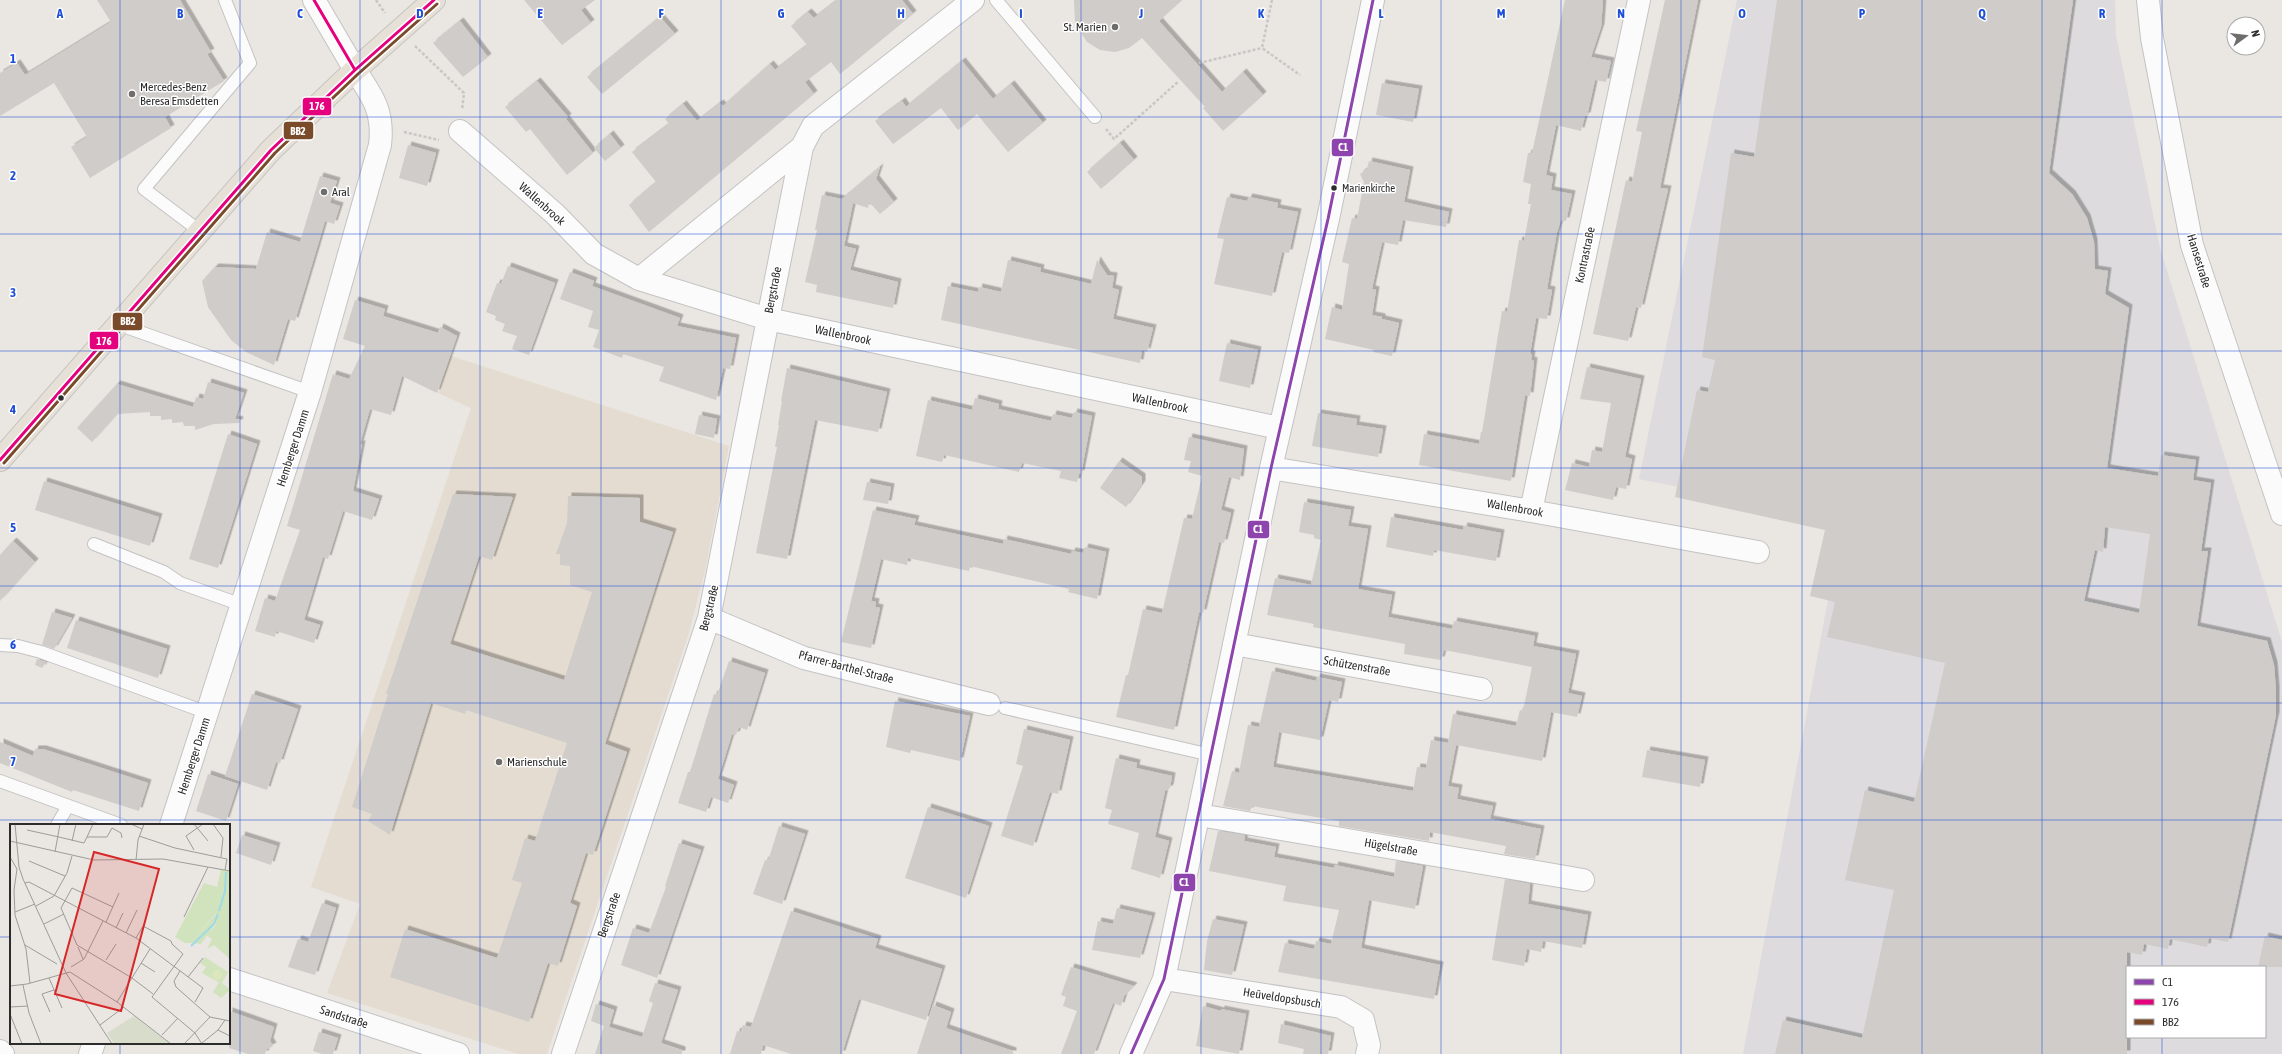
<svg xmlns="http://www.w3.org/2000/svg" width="2282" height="1054" font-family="'Asap Condensed',sans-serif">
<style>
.industrial{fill:#dddbdd;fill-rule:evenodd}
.education{fill:#e4dcd1}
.building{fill:#cfccc9;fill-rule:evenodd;filter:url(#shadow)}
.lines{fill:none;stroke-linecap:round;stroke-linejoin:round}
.service-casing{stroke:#c4c3c3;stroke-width:14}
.minor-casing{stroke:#c4c3c3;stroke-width:24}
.tertiary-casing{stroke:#c4c3c3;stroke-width:24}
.primary-casing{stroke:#c6c4c2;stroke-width:24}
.path{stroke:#c7c7c6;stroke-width:2.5;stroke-dasharray:3 2;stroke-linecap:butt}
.service{stroke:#fcfbfb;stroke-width:12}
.minor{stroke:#fcfbfb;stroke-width:22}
.tertiary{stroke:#fcfbfb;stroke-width:22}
.primary{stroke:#e6e0d6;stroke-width:22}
.bus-1-casing{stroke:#fff;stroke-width:6}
.bus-2-casing{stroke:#fff;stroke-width:6}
.bus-3-casing{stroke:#fff;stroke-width:6}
.bus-1{stroke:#8e44ad;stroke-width:3}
.bus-2{stroke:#e5007d;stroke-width:3}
.bus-3{stroke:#7a4b2a;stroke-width:3}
.grid{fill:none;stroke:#1d4ed8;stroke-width:1;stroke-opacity:0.55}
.poi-dot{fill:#6e6d6c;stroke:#fff;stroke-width:1.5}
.bus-dot{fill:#2c2c2c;stroke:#fff;stroke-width:1.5}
.labels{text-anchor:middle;stroke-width:3;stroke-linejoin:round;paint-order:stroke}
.bus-label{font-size:11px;fill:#2c2c2c;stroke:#fff;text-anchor:start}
.poi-label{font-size:12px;fill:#2c2c2c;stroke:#fff;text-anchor:start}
.street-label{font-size:12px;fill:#2c2c2c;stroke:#fff}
.inset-river{fill:none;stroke:#9bdce6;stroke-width:2}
.inset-road{fill:none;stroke:#9e9c99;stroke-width:1}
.view{fill:#d62828;fill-opacity:0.15;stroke:#d62828;stroke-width:2}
.inset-edge{fill:none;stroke:#2c2c2c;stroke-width:2}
.grid-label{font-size:13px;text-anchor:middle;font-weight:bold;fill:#1d4ed8;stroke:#fff;stroke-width:3;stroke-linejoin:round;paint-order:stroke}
.line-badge{stroke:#fff;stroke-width:1.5}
.badge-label{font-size:11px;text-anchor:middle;font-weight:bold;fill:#fff}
</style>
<defs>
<filter id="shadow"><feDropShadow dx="3.5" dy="-3.5" stdDeviation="0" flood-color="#0004"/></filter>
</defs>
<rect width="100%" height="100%" fill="#eae6e2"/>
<path class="industrial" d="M1737 0H2115L2116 35 2160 248 2282 642V1054H1743L1843 520 1639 479ZM2127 967H2265V1037H2127Z"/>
<path class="education" d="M451 356 729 446 705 571 688 636 547 1054H518L327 993 360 904 311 887 471 408 438 393Z"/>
<path class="building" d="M97 0H180L211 52 207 54 224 81 165 117 171 128 90 178 71 147 87 137 54 83 0 116V73L17 63 25 75 111 22Z
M524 0H595L581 10 591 23 562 45Z
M837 0H902L913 14 840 74 831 62 805 82 814 94 649 232 629 205 656 182 632 152 669 124 665 119 683 104 697 121 720 103 723 106 770 64 775 70 807 45 791 26 808 12 814 18Z
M1074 0H1182L1159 21 1222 92 1243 72 1263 95 1223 131 1203 108 1205 107 1142 38 1129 48 1115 52 1100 50 1087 42 1075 23Z
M1565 0H1603L1601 27 1591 57 1611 61 1606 82 1595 80 1587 116H1585L1581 131 1556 125 1546 175 1553 177 1551 190 1572 194 1566 221 1561 220 1557 232 1547 289 1552 290 1547 319 1536 318 1530 354H1532L1531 360 1534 361 1530 396 1525 395 1511 481 1419 465 1424 434 1479 444 1481 432H1482L1502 311 1507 312 1519 240 1524 241 1531 204H1528L1531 184 1523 182 1525 171 1528 153H1532Z
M1665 0H1698L1660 188 1668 189 1641 308 1636 307 1628 341 1593 334 1626 180 1632 182 1642 132 1636 131Z
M1777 0H2073L2049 173 2072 194 2087 218 2094 242 2095 269 2108 271 2105 294 2129 308 2107 468 2158 476 2161 455 2196 460 2193 480 2211 483 2201 551H2208L2197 626 2267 641 2274 665 2276 690V715L2271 739 2228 942 2209 938 2207 947 2170 939 2168 949 2144 944 2142 955 2127 952V1054H1775L1783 1020 1862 1038 1894 890 1845 880 1865 790 1914 802 1945 663 1827 637 1835 602 1810 596 1825 530 1675 497 1697 390 1708 392 1715 360 1702 357 1731 153 1754 157ZM2105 527 2150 534 2139 613 2084 601 2095 550 2103 552Z
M660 17 675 34 602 94 587 77Z
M460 21 488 57 463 77 433 43Z
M962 61 993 99 1011 84 1043 123 1008 152 977 114 958 130 941 108 893 144 875 121 902 101 906 107Z
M537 81 568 117 566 119 593 153 567 175 530 129 526 132 505 107Z
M1382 83 1419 89 1413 122 1376 115Z
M610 134 621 148 605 161 594 148Z
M1120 143 1134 160 1101 189 1087 172Z
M408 145 436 153 427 186 399 178Z
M1369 161 1410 170 1404 202 1449 212 1446 227 1403 220 1398 245 1382 242 1372 289 1376 290 1372 315 1382 317V319L1399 323 1392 356 1373 352 1374 350 1325 339 1332 307 1342 310 1349 264 1342 262 1352 218 1357 219 1364 182 1360 174 1367 169Z
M880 167 876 179 894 202 880 214 869 202 868 208 853 203 844 246 856 249 850 270 898 282 893 308 816 292 817 285 805 282 817 230H815L822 195 842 199Z
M320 176 337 181 330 203 340 206 334 224 325 221 295 321 288 319 274 365 246 352 231 340 208 307 202 281 215 267 256 269 267 232 300 242Z
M1227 197 1247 201 1249 197 1278 203 1277 208 1298 212 1289 253 1282 252 1272 296 1214 284 1224 239 1217 238Z
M1008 260 1041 268 1040 272 1091 284 1097 260 1107 275 1114 276 1112 288 1119 290 1113 319 1153 328 1147 352 1142 350 1140 363 941 320 948 286 978 292 979 287 1001 292Z
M508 266 555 283 529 355 512 349 517 336 502 331 505 324 495 320 496 316 486 312 497 283 501 284Z
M570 272 594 281 592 286 680 318 677 326 736 338 730 369 723 368 716 400 659 381 664 367 623 354 622 358 593 347 599 330 588 327 593 311 560 299Z
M355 300 385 309 383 316 438 333 440 327 457 336 437 393 402 376 391 415 370 409 360 444H362L353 491 379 499 372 520 343 511 328 559 323 557 304 620 320 625 314 643 276 631 275 637 255 631 265 598 275 601 300 530 287 526 333 374 349 379 365 346 343 339Z
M1227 343 1258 350 1250 388 1219 381Z
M1587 367 1641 379 1625 457 1632 459 1626 489 1616 487 1613 500 1565 490 1572 463 1589 467 1592 450 1602 452 1611 403 1580 399Z
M787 368 887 392 878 432 815 420 787 559 756 553 777 447H775L779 425H778L782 401H781Z
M208 382 244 393 235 419 240 420 239 423 214 424 195 430V426H184L183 422 172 423V419L161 420V416H150V412L117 414 92 442 77 428 117 384 193 407 196 397 203 399Z
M975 398 999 404 998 409 1051 421 1053 414 1072 418 1074 412 1092 416 1081 474 1079 473 1077 482 1059 478 1061 471 1022 463 1019 472 944 455 942 462 916 456 928 400 972 410Z
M1318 413 1357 419 1356 425 1383 429 1378 457 1312 446Z
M699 415 717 419 714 438 695 434Z
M228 434 257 444 218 568 189 559Z
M1189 437 1244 449 1240 480 1229 477 1221 510 1231 513 1224 543 1219 542 1203 613 1199 612 1174 730 1116 717 1126 675H1128L1143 609 1162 613 1184 518 1192 519 1202 476 1188 472 1191 461 1184 460Z
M1119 461 1142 477V484L1126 507 1100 488Z
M44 481 159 517 150 546 35 510Z
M867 482 891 487 888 504 863 500Z
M453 494 513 497 492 560 479 556 450 644 564 680 592 592 570 585V566L560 565V554H556L567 523 568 496 640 498V522L673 532 605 744 627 752 593 855 586 853 570 903 577 906 558 966 548 963 529 1022 390 977 405 929 497 958 522 883 512 880 525 838 535 841 567 743 466 710 465 714 431 703 390 835 368 821 372 814 352 807 388 694H386Z
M1304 502 1351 510 1348 526 1368 529 1358 589 1392 595 1388 617 1452 629 1454 621 1535 636 1533 646 1576 654 1568 693 1582 696 1577 717 1551 712 1542 761 1456 745 1448 786 1459 788 1457 799 1493 806 1490 819 1541 829 1535 859 1504 854 1506 846 1430 832 1429 841 1339 826V821L1252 806 1250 811 1223 806 1232 771 1239 773 1248 725 1259 727 1272 671 1316 681 1317 677 1342 682 1338 702 1329 700 1320 740 1279 732 1273 767 1413 791 1417 767 1426 768 1431 740 1448 743 1453 714 1516 726 1520 710 1523 711 1532 667 1444 650 1441 660 1404 654 1405 644 1313 627 1314 624 1267 615 1275 578 1311 585 1321 540 1314 538V535L1299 532Z
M873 510 916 519 914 525 1003 544 1004 539 1071 554 1072 551 1083 553 1085 547 1106 552 1097 599 1068 592 1069 589 970 566 969 571 908 558 907 565 881 559 871 601 876 602 875 607 880 608 871 648 841 642Z
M1391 517 1463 530 1464 526 1501 533 1496 561 1434 550 1433 556 1386 547Z
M13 541 35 562 0 601V555Z
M52 612 72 618 54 649 42 645Z
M76 620 167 649 158 678 67 648Z
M37 659 46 662 42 668 35 665Z
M729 661 765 673 747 730 739 727 736 735 732 734 718 779 734 785 728 803 711 797 706 812 678 803 688 772H690L714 694 717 695Z
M252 694 298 709 280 763 276 762 267 790 225 776Z
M895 701 970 716 960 761 911 750 910 753 886 747Z
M1024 729 1070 740 1058 794 1050 792 1033 846 1001 836 1023 766 1016 764Z
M0 742 33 756 35 749H43L148 783 139 811 73 790 72 792 0 763Z
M1647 750 1705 760 1700 787 1642 777Z
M1116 758 1137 763 1136 768 1172 776 1170 788 1165 791 1155 837 1169 841 1160 878 1131 869 1139 833 1108 824 1112 810 1105 808Z
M208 774 238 784 226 821 196 811Z
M928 807 989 826 966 898 905 878Z
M779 826 805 834 782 904 753 894 765 860 768 861Z
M1218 831 1245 835 1244 841 1276 847 1274 857 1334 868 1335 865 1394 877 1396 861 1423 866 1415 909 1369 900 1361 948 1440 965 1434 999 1278 972 1285 943 1314 949 1316 941 1331 944 1339 910 1283 901 1286 886 1209 871Z
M242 835 277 846 271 865 236 853Z
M679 843 701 850 657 978 621 965 633 928 649 933 666 887 665 886Z
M1505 879 1530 884 1528 904 1588 915 1582 948 1543 941 1541 952 1527 949 1524 966 1492 960Z
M322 903 336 908 315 975 288 967 298 939 308 942Z
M1117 908 1152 916 1140 958 1092 950 1098 921 1113 924Z
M791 911 878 939 875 948 942 969 926 1020 859 999 842 1054H791L763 1045 761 1054H730L737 1031 741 1032 743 1025 751 1027Z
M1213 919 1244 925 1232 975 1204 970 1207 941Z
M2265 936 2282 940V967H2258Z
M1071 967 1134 986 1124 996 1121 1006 1113 1003 1094 1054H1061L1077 1011 1063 1006 1066 997 1061 995Z
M655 983 678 990 661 1043 682 1050V1054H595L604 1026 591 1021 596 1004 614 1010 609 1027 642 1037 653 1003 649 1001Z
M933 1005 951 1012 946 1028 1013 1051V1054H917Z
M1203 1006 1221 1011V1009L1246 1014 1239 1054 1196 1046Z
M229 1011 274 1027 270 1041 273 1046 267 1049 265 1054H248L229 1048Z
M1281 1024 1331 1036 1328 1054H1303L1304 1049 1278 1043Z
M319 1032 338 1038 333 1054H322L313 1051Z"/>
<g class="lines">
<defs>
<path id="service" d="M996 0 1095 117
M201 232 144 189 250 63 225 0
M120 325 310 392
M94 544 164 572 180 583 242 605
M0 645 18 646 41 652 208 713
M1005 708 1211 755
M0 781 121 825
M57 825 68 806"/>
<path id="minor" d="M460 131 555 214 594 254 639 279 768 319 1279 428
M639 279 802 147
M1271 468 1531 511 1758 552
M1531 511 1639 0
M709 618 804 658 989 704
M1234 644 1481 689
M1199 815 1583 880
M171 825 310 392 380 145C384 112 373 97 355 70
M229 979 458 1054
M1164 979 1341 1007 1363 1020 1369 1045 1367 1054
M0 1051 3 1054
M90 1054 94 1043
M563 1054 709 618 802 147 813 126 973 0
M1131 1054 1164 979 1271 468 1328 219 1373 0"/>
<path id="tertiary" d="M314 0 355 70
M2148 0 2152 38 2192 245 2282 514"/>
<path id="primary" d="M0 460 271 150 355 70 434 0"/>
</defs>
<use href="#service" class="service-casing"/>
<use href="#minor" class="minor-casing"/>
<use href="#tertiary" class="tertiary-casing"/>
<use href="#primary" class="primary-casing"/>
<path class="path" d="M376 0 385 13
M1272 0 1262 48 1300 75
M415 46 464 93 462 110
M1199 63 1262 48
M1106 129 1114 139 1179 81
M404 132 439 140"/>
<use href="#service" class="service"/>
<use href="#minor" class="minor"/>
<use href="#tertiary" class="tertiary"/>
<use href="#primary" class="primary"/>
<defs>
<path id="bus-1" d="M1131 1054 1164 979 1271 468 1328 219 1373 0"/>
<path id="bus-2" d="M314 0 355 70
M0 460 271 150 355 70 434 0"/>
<path id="bus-3" d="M4 463 275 153 358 74 437 4"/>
</defs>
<use href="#bus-1" class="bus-1-casing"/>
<use href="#bus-2" class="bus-2-casing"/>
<use href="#bus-3" class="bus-3-casing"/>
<use href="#bus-1" class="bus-1"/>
<use href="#bus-2" class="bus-2"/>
<use href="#bus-3" class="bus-3"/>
</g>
<path class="grid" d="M120 0V825M240 0V1054M360 0V1054M480 0V1054M601 0V1054M721 0V1054M841 0V1054M961 0V1054M1081 0V1054M1201 0V1054M1321 0V1054M1441 0V1054M1561 0V1054M1681 0V1054M1802 0V1054M1922 0V1054M2042 0V1054M2162 0V967M0 117H2282M0 234H2282M0 351H2282M0 468H2282M0 586H2282M0 703H2282M0 820H2282M0 937H11M229 937H2282M2162 1037V1054M120 1043V1054"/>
<g class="poi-dot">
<circle cx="1115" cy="27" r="4"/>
<circle cx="132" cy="94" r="4"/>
<circle cx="324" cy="192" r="4"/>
<circle cx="499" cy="762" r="4"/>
</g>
<g class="bus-dot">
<circle cx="1334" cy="188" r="3.5"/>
<circle cx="61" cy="398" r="3.5"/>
</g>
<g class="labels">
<g class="bus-label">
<text x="1342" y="192">Marienkirche</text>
</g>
<g class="poi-label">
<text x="1107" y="31" text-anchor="end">St. Marien</text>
<text x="140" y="91">Mercedes-Benz<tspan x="140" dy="14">Beresa Emsdetten</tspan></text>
<text x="332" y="196">Aral</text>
<text x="507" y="766">Marienschule</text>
</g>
<g class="street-label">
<text transform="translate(542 204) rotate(42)" y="4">Wallenbrook</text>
<text transform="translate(1585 255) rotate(-78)" y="4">Kontrastraße</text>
<text transform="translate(2199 261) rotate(73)" y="4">Hansestraße</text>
<text transform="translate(773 290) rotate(-79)" y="4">Bergstraße</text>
<text transform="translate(843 335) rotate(12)" y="4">Wallenbrook</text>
<text transform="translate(1160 403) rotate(12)" y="4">Wallenbrook</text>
<text transform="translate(293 448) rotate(-72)" y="4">Hemberger Damm</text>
<text transform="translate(1515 508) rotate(10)" y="4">Wallenbrook</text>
<text transform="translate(709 608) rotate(-76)" y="4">Bergstraße</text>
<text transform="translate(1357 666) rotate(10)" y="4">Schützenstraße</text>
<text transform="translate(846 667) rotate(15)" y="4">Pfarrer-Barthel-Straße</text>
<text transform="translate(194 756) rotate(-72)" y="4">Hemberger Damm</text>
<text transform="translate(1391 847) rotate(10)" y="4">Hügelstraße</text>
<text transform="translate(609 915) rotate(-71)" y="4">Bergstraße</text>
<text transform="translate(1282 998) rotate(9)" y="4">Heüveldopsbusch</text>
<text transform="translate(344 1017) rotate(18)" y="4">Sandstraße</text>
</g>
</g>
<g transform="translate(10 824)">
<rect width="220" height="220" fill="#eae6e2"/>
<path d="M206 90 211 91 191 120 181 119Z" fill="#d1e3bd"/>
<path d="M211 46 220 47 219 134 204 121 197 125 202 115 196 111 205 102 210 91 205 90 181 119H175L165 113 194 59 207 63ZM195 133 218 148 212 159 220 166 211 174 203 168 215 148 194 134Z" fill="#d1e3bd"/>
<path d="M124 192 160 220H104L97 209Z" fill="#d8ddcb"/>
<path d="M194 134 215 148 210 159 192 149 196 143 190 139Z" fill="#d1e3bd"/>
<path d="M202 151a5 5 0 1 1 10 0a5 5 0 1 1-10 0Z" fill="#dbe6bc"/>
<path class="inset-river" d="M209 87 215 67 216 48M181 122 204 100 208 90"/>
<path class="inset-road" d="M5 0 9 43 13 55 56 149 102 220M121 0 132 5M184 0 198 17M203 0 213 14 211 33M17 6 49 13M129 12 165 24 217 35 215 46M49 13 74 19 77 13H97L102 4 111 9 112 14M77 13 83 0M0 17 84 36 153 35 220 47M62 17 66 0M184 26 176 12 193 0M45 28 50 0M0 33 7 45 4 66 5 91 16 125 20 159M126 36 128 16 134 0M19 37 55 52M220 48V89M15 59 19 58 126 114 193 164 185 178M26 82 44 72 57 49 62 32M103 83 62 64 51 84 67 121 122 154M5 88 25 80M174 93 198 43M96 98 109 69M34 100 54 90M106 104 113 89M116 109 127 86M126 114 133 102 161 117 162 120 173 130 142 173 185 209 192 220M15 121 47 140M68 123 73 135M96 136 106 120M131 139 145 148M61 143 74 135 93 97M170 147 164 157 166 163 200 193 220 197M178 153 193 134M39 154 52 184M122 154 143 170M13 161 19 189 31 220M0 162 17 160 60 148 107 178 161 220M107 178 140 125M0 183 18 182M40 188 32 170 44 166M0 190 12 220M90 201 114 183M208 206 220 212M152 211 168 194M192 219 208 206 215 196M174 220 200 193"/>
<path class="view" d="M84 28 149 45 111 187 45 170Z"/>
<rect width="220" height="220" class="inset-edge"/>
</g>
<g class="grid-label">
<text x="60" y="18">A</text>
<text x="180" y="18">B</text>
<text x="300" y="18">C</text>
<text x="420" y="18">D</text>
<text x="540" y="18">E</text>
<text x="661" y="18">F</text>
<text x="781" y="18">G</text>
<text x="901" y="18">H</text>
<text x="1021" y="18">I</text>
<text x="1141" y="18">J</text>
<text x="1261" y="18">K</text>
<text x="1381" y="18">L</text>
<text x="1501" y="18">M</text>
<text x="1621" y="18">N</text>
<text x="1742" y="18">O</text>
<text x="1862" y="18">P</text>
<text x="1982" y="18">Q</text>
<text x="2102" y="18">R</text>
<text x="13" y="63">1</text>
<text x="13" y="180">2</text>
<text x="13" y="297">3</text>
<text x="13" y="414">4</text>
<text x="13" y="532">5</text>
<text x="13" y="649">6</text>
<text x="13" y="766">7</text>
</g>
<g class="line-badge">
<rect x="302" y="97" width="30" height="19" rx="4" fill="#e5007d"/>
<rect x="283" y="121" width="31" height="19" rx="4" fill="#7a4b2a"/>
<rect x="1331" y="138" width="23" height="19" rx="4" fill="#8e44ad"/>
<rect x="112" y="312" width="31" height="19" rx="4" fill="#7a4b2a"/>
<rect x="89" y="331" width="30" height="19" rx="4" fill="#e5007d"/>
<rect x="1247" y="520" width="23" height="19" rx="4" fill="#8e44ad"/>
<rect x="1173" y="873" width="23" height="19" rx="4" fill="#8e44ad"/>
</g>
<g class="badge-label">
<text x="317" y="110">176</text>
<text x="298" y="135">BB2</text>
<text x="1343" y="151">C1</text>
<text x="128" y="325">BB2</text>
<text x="104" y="345">176</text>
<text x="1258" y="533">C1</text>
<text x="1184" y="886">C1</text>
</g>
<rect x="2126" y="966" width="140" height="72" fill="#ffffff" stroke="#ababab"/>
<rect x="2134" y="979" width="20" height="6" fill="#8e44ad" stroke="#ababab"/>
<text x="2162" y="986" font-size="12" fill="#2c2c2c">C1</text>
<rect x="2134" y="999" width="20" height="6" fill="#e5007d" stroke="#ababab"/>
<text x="2162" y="1006" font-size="12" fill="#2c2c2c">176</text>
<rect x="2134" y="1019" width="20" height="6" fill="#7a4b2a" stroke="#ababab"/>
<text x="2162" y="1026" font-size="12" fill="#2c2c2c">BB2</text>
<g transform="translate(2246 36) rotate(75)"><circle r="19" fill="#ffffff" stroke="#ababab"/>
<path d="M0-3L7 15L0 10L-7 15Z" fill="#6e6d6c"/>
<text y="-6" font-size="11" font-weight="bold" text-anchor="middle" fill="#2c2c2c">N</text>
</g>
</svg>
